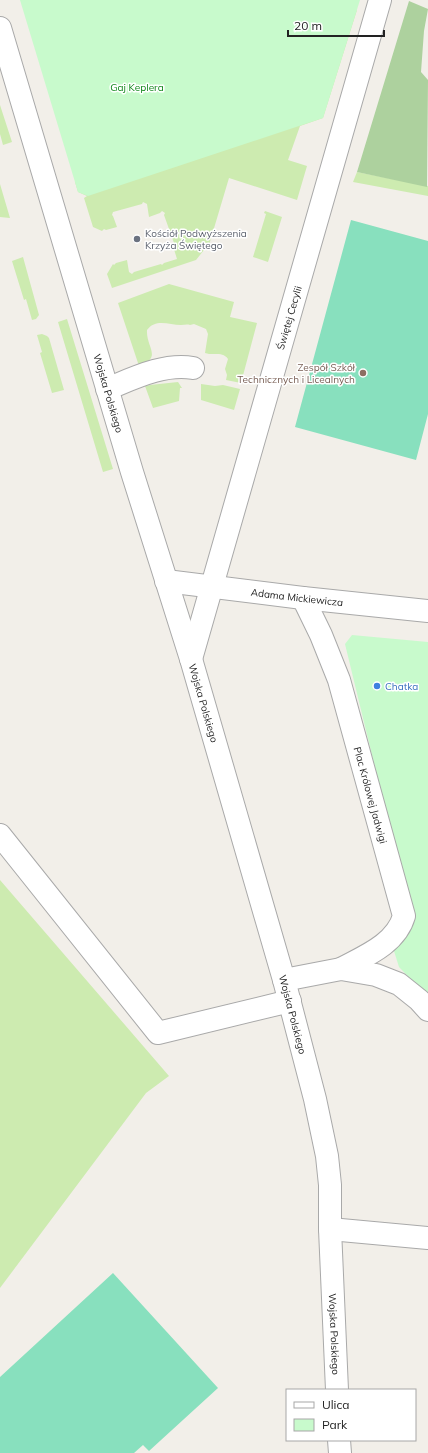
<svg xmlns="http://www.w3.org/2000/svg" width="428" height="1453" font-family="Mulish,sans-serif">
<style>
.grass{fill:#cdebb0}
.forest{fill:#add19e}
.park{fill:#c8facc}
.pitch{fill:#88e0be}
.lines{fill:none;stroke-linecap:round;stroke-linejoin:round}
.minor-casing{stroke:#a9a9a9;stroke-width:24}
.minor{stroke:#fff;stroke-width:22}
.worship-dot{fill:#6b7280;stroke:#fff;stroke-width:1.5}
.education-dot{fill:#8d6e63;stroke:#fff;stroke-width:1.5}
.shop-dot{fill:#3f7fe0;stroke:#fff;stroke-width:1.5}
.labels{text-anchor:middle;stroke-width:3;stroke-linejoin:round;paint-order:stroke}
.park-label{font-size:10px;fill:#0c8416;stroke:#fff}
.worship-label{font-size:10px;fill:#5b616d;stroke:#fff;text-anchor:start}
.street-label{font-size:10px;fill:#222;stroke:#fff}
.education-label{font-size:10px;fill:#785e54;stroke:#fff;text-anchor:end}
.shop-label{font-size:10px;fill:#366cbe;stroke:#fff;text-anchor:start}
</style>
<rect width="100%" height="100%" fill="#f2efe9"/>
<path class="grass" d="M357 10 323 118 300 126 288 160 307 166 297 200 229 178 209 245 201 243 204 250 196 260 112 288 107 274 113 264 114 265 116 263 127 260 129 272 132 274 134 272 161 264 162 265 164 263 177 259 173 246 174 243 164 215 165 213 162 211 160 213 149 217 147 204 143 202 142 204 113 212 112 215 113 216 117 227 106 230 104 229 102 231 93 227 84 198 87 196 78 192 75 182 89 176Z
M0 105 12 142 3 145 0 134Z
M357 172 428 186V196L353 182Z
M0 184 10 218 0 217Z
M265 211 282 217 268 262 253 257 266 214 264 213Z
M23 257 39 315 36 319 32 320 26 299 24 300 12 261Z
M169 284 234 302 230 317 257 323 241 383 226 380 227 375 225 369 228 359C222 351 213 356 205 353L208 334 206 329 194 324 190 325C187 324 184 325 181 325 169 325 156 318 147 330 146 348 163 357 139 366L118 303Z
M67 319 113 469 103 472 58 322Z
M42 334 47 336 49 338 64 390 52 393 40 353 42 352 37 335Z
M178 382 182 388H180L179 401 153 408 145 386 150 385Z
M201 384 215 386 223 385 240 389 234 410 201 400Z
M0 880 169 1076 146 1093 0 1288Z"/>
<path class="forest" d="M409 1 428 9 424 31 421 72 428 80 427 187 357 172Z"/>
<path class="park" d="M20 0H360L323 118 88 196 78 192Z
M352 635 428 642V997L399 967 394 951 413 924 345 644Z"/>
<path class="pitch" d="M351 220 428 241V414L416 460 295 427Z
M113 1273 218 1388 149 1451 143 1445 134 1453H0V1377Z"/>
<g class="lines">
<defs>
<g id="minor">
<path id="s1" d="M0 28 132 472 191 659 284 980 315 1099 327 1156 330 1185V1229L337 1390"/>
<path d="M107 389C134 378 164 363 193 368"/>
<path id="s2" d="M166 581 303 598 428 611"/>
<path id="s3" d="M303 598 321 635 339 680 404 916C396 944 365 956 341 969"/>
<path id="s4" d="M191 659 380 0"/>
<path d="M0 835 158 1033 290 1001"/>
<path d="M284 980 341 969 376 975 399 984 419 1000 428 1010"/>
<path d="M330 1229 428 1238"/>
<path d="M339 1440 340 1453"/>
</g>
</defs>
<use href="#minor" class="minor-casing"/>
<use href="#minor" class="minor"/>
</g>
<circle class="worship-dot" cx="137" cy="239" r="4"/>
<circle class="education-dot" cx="363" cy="373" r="4"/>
<circle class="shop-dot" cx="377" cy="686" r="4"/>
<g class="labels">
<g class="park-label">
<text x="137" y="91">Gaj Keplera</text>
</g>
<g class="worship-label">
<text x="145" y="237">Kościół Podwyższenia<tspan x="145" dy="12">Krzyża Świętego</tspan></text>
</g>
<g class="street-label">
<text dy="4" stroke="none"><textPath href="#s4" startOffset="355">Świętej Cecylii</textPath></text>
<text dy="4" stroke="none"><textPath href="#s1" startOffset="381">Wojska Polskiego</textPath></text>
<text dy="4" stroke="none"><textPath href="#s2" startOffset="132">Adama Mickiewicza</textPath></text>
<text dy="4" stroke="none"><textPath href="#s1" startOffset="705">Wojska Polskiego</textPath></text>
<text dy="4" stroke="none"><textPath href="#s3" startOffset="209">Plac Królowej Jadwigi</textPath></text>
<text dy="4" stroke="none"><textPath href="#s1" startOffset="1029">Wojska Polskiego</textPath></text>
<text dy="4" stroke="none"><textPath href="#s1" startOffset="1353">Wojska Polskiego</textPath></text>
</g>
<g class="education-label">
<text x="355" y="371">Zespół Szkół<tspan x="355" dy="12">Technicznych i Licealnych</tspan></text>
</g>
<g class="shop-label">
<text x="385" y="690">Chatka</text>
</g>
</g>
<rect x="286" y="1389" width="130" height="52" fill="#ffffff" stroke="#a7a7a7"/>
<rect x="294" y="1402" width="20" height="6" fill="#ffffff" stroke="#a7a7a7"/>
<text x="322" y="1409" font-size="12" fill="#222222">Ulica</text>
<rect x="294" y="1419" width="20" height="12" fill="#c8facc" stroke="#a7a7a7"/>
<text x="322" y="1429" font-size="12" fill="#222222">Park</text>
<path d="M288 30v6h96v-6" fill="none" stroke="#222222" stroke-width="2"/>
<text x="294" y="30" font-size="12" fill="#222222" stroke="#ffffff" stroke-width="3" paint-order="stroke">20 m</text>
</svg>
